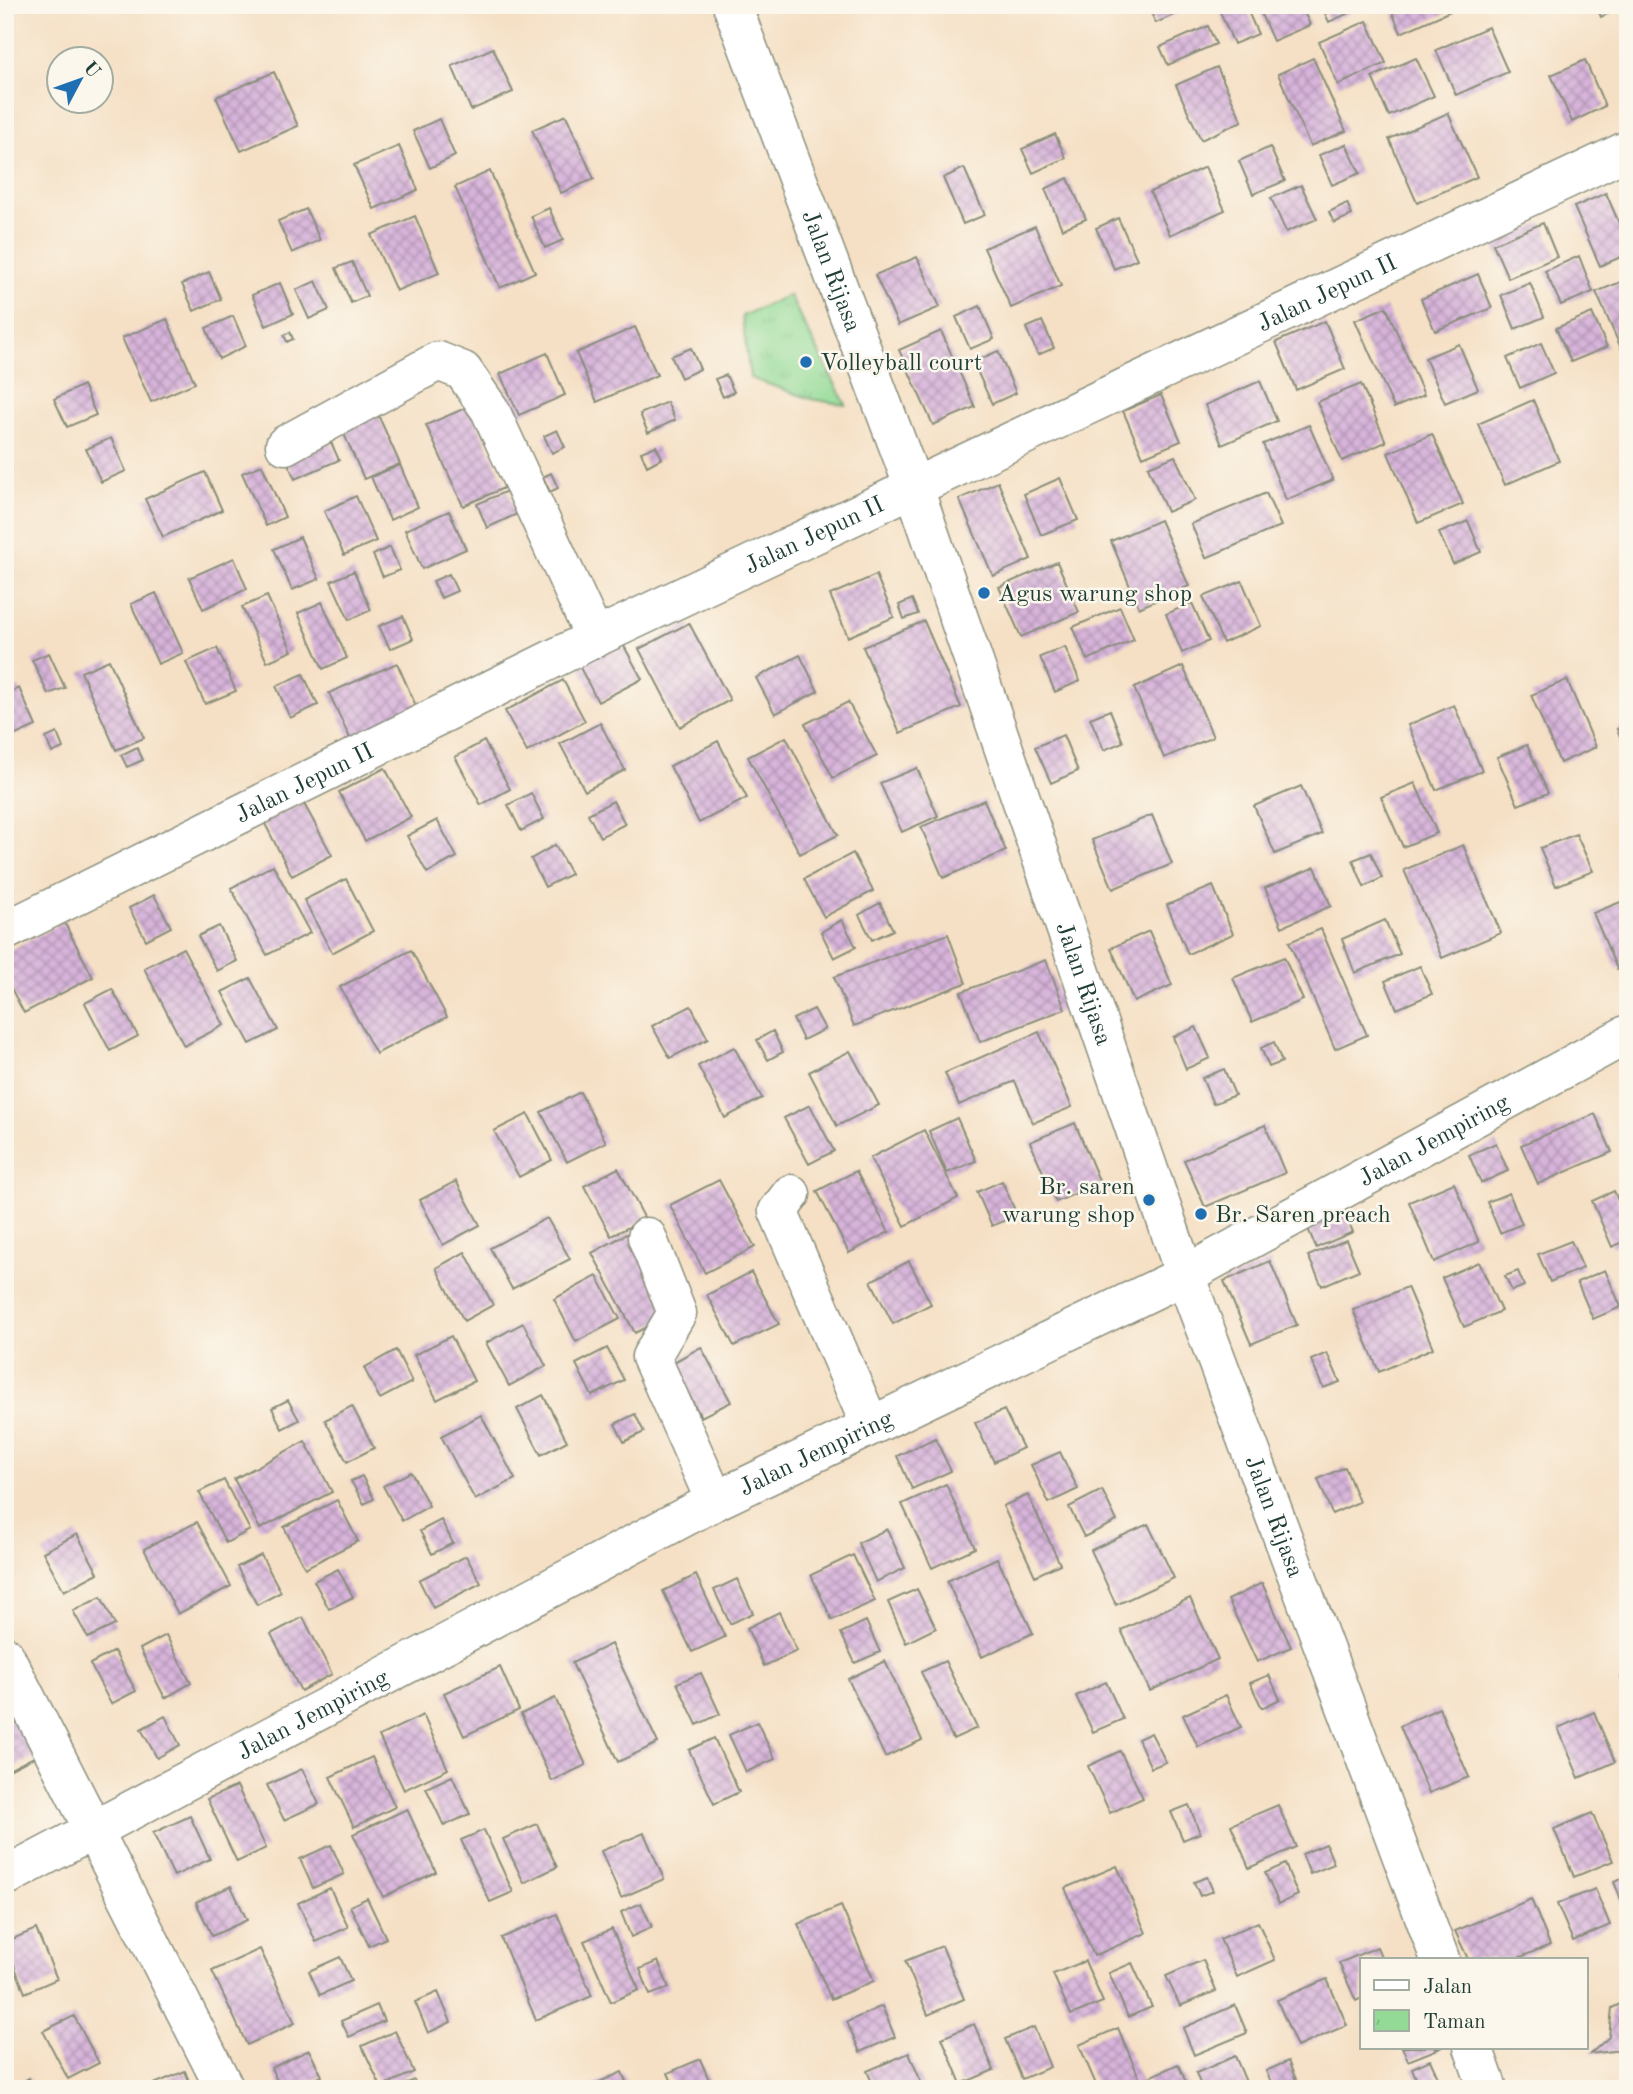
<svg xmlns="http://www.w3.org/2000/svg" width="1633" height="2094" font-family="'Old Standard TT',serif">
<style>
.park{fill:url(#park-tufts);stroke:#588c64;stroke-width:2}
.building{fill:url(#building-cross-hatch)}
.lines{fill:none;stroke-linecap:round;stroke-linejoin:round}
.minor-casing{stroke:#8a8e7c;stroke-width:41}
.minor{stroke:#fff;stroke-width:38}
.poi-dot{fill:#1f6fb2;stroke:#fbf7ec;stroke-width:2.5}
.labels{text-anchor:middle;stroke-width:5;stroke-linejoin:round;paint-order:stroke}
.street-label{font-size:24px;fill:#1f3d34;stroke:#fbf7ec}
.poi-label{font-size:24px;fill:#1f3d34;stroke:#fbf7ec;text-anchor:start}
</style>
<defs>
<pattern id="park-tufts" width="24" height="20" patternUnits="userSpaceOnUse" patternTransform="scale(1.75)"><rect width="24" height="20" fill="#92da95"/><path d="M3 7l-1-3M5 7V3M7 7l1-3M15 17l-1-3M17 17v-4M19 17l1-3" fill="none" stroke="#7dbc81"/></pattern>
<pattern id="building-cross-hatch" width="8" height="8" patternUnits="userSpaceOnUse" patternTransform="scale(1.75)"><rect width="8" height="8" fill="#d8b4db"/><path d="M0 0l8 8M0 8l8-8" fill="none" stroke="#af94b2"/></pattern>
</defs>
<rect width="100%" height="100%" fill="#fbf7ec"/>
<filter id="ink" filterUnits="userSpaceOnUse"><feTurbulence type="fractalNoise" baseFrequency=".0143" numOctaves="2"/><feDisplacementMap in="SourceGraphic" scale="14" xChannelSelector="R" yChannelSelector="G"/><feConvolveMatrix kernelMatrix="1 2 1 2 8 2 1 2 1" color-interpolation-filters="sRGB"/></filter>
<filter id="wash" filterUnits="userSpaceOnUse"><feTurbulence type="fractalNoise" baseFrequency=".00686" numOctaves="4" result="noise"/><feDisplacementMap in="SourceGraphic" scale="28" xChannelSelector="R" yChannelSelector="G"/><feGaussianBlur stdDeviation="1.57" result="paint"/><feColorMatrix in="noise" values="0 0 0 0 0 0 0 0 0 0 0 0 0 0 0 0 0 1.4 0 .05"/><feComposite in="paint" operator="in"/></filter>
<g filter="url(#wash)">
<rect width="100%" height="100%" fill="#f5e0c5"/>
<path class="park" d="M789 295 846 405 811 399 750 378 742 316Z"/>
<g id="blocks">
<path class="building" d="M1147 5H1188L1189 8 1156 23Z
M1217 5H1245L1258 34 1234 44Z
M1257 5H1301L1310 25 1273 41Z
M1321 5H1367L1329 22Z
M1389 5H1464L1401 33Z
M1596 5H1627L1601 17Z
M1367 21 1386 63 1338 85 1319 42Z
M1208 26 1216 44 1168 65 1160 47Z
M1488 27 1508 72 1456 95 1436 50Z
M493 48 513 92 471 110 452 66Z
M1313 58 1346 131 1310 146 1278 74Z
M1416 58 1434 96 1389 116 1372 77Z
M1585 60 1605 106 1572 122 1551 75Z
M1217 67 1242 121 1201 140 1176 85Z
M274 72 298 126 241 151 216 97Z
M1448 113 1477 177 1417 203 1389 139Z
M566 115 594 179 561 193 532 130Z
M439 119 455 156 430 168 413 131Z
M1055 134 1066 158 1033 173 1022 149Z
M1346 144 1360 173 1332 185 1319 155Z
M399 146 418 190 374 209 354 165Z
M1270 147 1285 181 1253 194 1239 161Z
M1205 167 1225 210 1170 235 1150 192Z
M964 168 985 215 963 224 943 178Z
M490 171 535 272 500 288 455 187Z
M1068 178 1086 219 1062 229 1045 189Z
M1301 185 1317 219 1286 232 1271 198Z
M1606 193 1628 244V254L1600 266 1574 207Z
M1347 203 1352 215 1334 223 1329 212Z
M549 208 563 240 545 248 531 216Z
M306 209 320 240 292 253 278 221Z
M415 216 439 273 396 291 371 235Z
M1118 218 1137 259 1114 269 1096 228Z
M1543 223 1557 257 1508 278 1493 244Z
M1035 226 1061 286 1011 308 984 248Z
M1579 256 1593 292 1561 305 1545 271Z
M917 257 940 307 898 325 875 275Z
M352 262 367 296 351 303 336 268Z
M209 272 221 299 194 311 182 284Z
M1478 274 1492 308 1435 331 1421 299Z
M1628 279V353L1624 355 1596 292Z
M316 281 329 310 309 319 296 290Z
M280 283 293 314 266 326 252 295Z
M1530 283 1544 317 1515 329 1501 295Z
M980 306 994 339 970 349 956 317Z
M1386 307 1424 395 1394 408 1355 320Z
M1592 313 1607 347 1571 362 1556 328Z
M233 316 246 346 219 359 206 328Z
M167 319 195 383 151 402 122 338Z
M1042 321 1054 348 1038 355 1026 328Z
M1325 321 1345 369 1296 390 1276 342Z
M635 327 657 375 597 402 576 353Z
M941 331 975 407 933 425 899 350Z
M290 332 293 339 287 342 284 335Z
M1541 343 1554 373 1520 388 1507 358Z
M1459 344 1478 389 1445 403 1425 358Z
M691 348 700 369 681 378 671 356Z
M998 351 1016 393 992 404 973 362Z
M547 353 565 395 519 415 500 374Z
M726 375 734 392 723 397 715 379Z
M1260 381 1277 421 1222 445 1205 405Z
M1361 384 1386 442 1342 461 1317 402Z
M83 385 96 415 67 427 54 399Z
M1161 395 1181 441 1143 457 1123 411Z
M1533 400 1559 461 1505 485 1478 424Z
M667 402 675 420 648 433 640 414Z
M470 406 506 487 463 506 426 425Z
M376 410 400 464 364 479 340 425Z
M1309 425 1333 480 1286 500 1263 444Z
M325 429 339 460 295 479 281 448Z
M557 430 565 447 552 453 544 436Z
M1432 434 1463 504 1418 523 1388 453Z
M111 438 126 471 101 482 86 449Z
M656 446 662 458 647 466 641 452Z
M1175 456 1195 500 1167 512 1148 467Z
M262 465 285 517 266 526 242 473Z
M400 465 418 507 390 520 371 477Z
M205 472 222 510 163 537 145 499Z
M551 473 558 488 550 492 543 477Z
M1060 478 1078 520 1041 535 1024 494Z
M998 482 1031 559 993 576 959 499Z
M507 491 517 514 487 528 477 504Z
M1266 493 1281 526 1206 558 1191 524Z
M356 496 376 541 344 555 324 511Z
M449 511 466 549 422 569 405 530Z
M1160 520 1189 586 1139 608 1111 541Z
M1468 521 1481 552 1453 564 1439 533Z
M300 537 319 579 292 590 274 549Z
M390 547 400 570 383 577 373 555Z
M234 558 247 589 203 609 189 578Z
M1057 562 1079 612 1021 637 999 587Z
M354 571 371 610 349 620 331 581Z
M449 574 457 591 441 598 433 581Z
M876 575 894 617 848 637 830 595Z
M1242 581 1261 626 1223 643 1203 597Z
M156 593 183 653 158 664 131 604Z
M267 596 292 651 267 662 242 607Z
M912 599 918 614 904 619 899 605Z
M322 602 347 658 323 669 298 613Z
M1192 603 1209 641 1182 653 1166 614Z
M1120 607 1134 640 1087 660 1073 627Z
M403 616 413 639 390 649 379 626Z
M924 621 961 707 900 733 863 647Z
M689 623 730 700 680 727 639 649Z
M618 635 642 679 598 702 575 658Z
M1065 647 1080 681 1055 692 1040 657Z
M217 648 236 691 205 704 186 662Z
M49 653 65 688 48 694 32 660Z
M800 655 818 691 775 714 756 678Z
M109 660 144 738 116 750 81 672Z
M397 663 420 715 353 745 329 693Z
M1183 666 1213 737 1164 758 1134 688Z
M303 674 318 705 290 718 276 686Z
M563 680 585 721 527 752 505 711Z
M1567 680 1596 747 1560 763 1531 695Z
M19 688 36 726 9 738 5 728V694Z
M848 702 877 756 833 778 805 724Z
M1454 705 1482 771 1436 790 1408 725Z
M1110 710 1123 742 1104 750 1090 718Z
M600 723 625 770 585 791 560 744Z
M1628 724V755L1617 729Z
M57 733 63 748 52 753 46 738Z
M1063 735 1078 771 1051 783 1035 747Z
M786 737 838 835 800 854 748 757Z
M484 741 510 789 481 805 455 757Z
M718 741 747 798 699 823 670 766Z
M1527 745 1548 793 1518 805 1497 757Z
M137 747 143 760 127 767 121 755Z
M385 768 411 817 365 841 339 792Z
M917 768 938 816 902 832 880 783Z
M1415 783 1437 833 1403 847 1381 797Z
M1301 786 1322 834 1275 854 1254 806Z
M531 793 544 819 521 831 508 805Z
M984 800 1006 851 943 878 921 827Z
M613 801 625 824 600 837 588 814Z
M303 802 332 855 292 876 264 822Z
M1152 815 1172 864 1113 889 1092 840Z
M437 820 457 857 427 873 407 836Z
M1576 834 1593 871 1556 886 1540 848Z
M555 845 571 874 545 887 531 859Z
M1463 845 1501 933 1442 958 1404 870Z
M853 853 873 891 824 917 804 879Z
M1371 853 1382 878 1364 887 1353 860Z
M273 865 310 933 267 955 231 888Z
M1315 867 1331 906 1282 927 1265 888Z
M346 879 373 931 332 953 304 900Z
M1213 886 1233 934 1188 954 1167 905Z
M154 895 171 927 146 940 129 908Z
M1628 899V965L1617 969 1593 913Z
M880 903 893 930 872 940 859 915Z
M842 920 856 947 834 958 821 932Z
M1385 920 1400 954 1355 973 1342 939Z
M64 922 93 977 24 1013 5 977V953Z
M219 926 237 961 217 971 198 936Z
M1321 929 1367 1035 1335 1049 1289 942Z
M1149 931 1172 985 1134 1002 1111 948Z
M948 934 966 983 854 1026 834 977Z
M183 948 224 1025 184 1046 144 968Z
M411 950 447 1017 376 1054 340 987Z
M1284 957 1303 1000 1252 1022 1233 978Z
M1046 960 1065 1009 980 1042 961 992Z
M1420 966 1432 994 1397 1009 1385 981Z
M250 978 278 1030 250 1044 222 992Z
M112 989 138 1036 110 1051 85 1003Z
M691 1006 708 1039 670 1058 652 1026Z
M814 1009 825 1029 803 1040 793 1019Z
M1196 1027 1210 1058 1186 1069 1173 1037Z
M773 1031 783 1052 768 1060 757 1040Z
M1039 1032 1072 1107 1033 1123 1015 1081 959 1105 945 1073Z
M1274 1042 1282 1062 1269 1067 1261 1048Z
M734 1047 762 1098 725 1118 698 1066Z
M850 1051 879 1105 837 1126 809 1072Z
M1224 1069 1235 1095 1213 1104 1202 1078Z
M580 1092 606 1142 567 1162 541 1112Z
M810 1105 834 1151 809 1164 784 1118Z
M528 1114 552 1160 519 1177 494 1131Z
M1595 1114 1612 1152 1538 1184 1521 1145Z
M957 1118 976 1161 947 1173 929 1131Z
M1075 1123 1100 1183 1056 1202 1030 1142Z
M1265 1125 1285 1173 1205 1207 1184 1160Z
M924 1130 958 1198 905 1226 870 1158Z
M1496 1143 1508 1171 1481 1183 1469 1155Z
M618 1168 645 1219 611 1236 584 1186Z
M856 1171 889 1232 849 1253 817 1191Z
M719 1180 755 1247 705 1273 670 1205Z
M456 1181 480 1225 443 1245 420 1200Z
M1002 1181 1017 1215 992 1226 977 1192Z
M1454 1183 1479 1242 1434 1262 1409 1202Z
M1614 1191 1628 1223V1240L1612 1247 1592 1201Z
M1509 1193 1522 1224 1500 1233 1487 1202Z
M1338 1198 1353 1232 1316 1248 1302 1214Z
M547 1218 570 1259 512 1289 490 1248Z
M630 1232 673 1314 635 1333 592 1253Z
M1346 1240 1359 1270 1322 1286 1308 1256Z
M1571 1241 1583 1268 1550 1282 1538 1254Z
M465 1252 493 1305 464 1321 436 1268Z
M909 1261 931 1304 893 1324 871 1281Z
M1270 1261 1297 1325 1251 1344 1224 1281Z
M1479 1262 1501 1311 1464 1327 1442 1278Z
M1605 1270 1621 1307 1593 1319 1577 1282Z
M1518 1271 1524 1286 1512 1291 1505 1276Z
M751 1272 779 1324 734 1346 707 1295Z
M597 1276 620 1319 576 1342 554 1299Z
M1407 1287 1433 1348 1379 1372 1353 1310Z
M523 1323 546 1366 509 1386 486 1343Z
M451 1336 474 1381 437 1400 414 1355Z
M701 1347 731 1402 701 1417 672 1363Z
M607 1348 624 1380 592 1396 576 1364Z
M396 1350 412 1382 380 1399 364 1368Z
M1327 1353 1340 1382 1323 1388 1311 1360Z
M543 1395 567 1441 541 1455 517 1409Z
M288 1400 299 1420 282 1429 272 1408Z
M352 1406 374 1448 347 1462 325 1420Z
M1004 1410 1023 1448 994 1462 975 1423Z
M635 1414 644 1432 624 1442 615 1424Z
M481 1415 515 1479 475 1500 441 1436Z
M935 1438 951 1471 912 1489 897 1456Z
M305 1441 332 1492 260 1529 234 1479Z
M1060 1452 1078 1489 1049 1503 1031 1465Z
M1345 1467 1359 1502 1332 1514 1318 1479Z
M411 1472 429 1506 402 1521 383 1486Z
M362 1476 374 1499 364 1504 351 1481Z
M224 1480 250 1530 226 1543 199 1492Z
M946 1484 975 1548 932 1568 902 1504Z
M1102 1490 1117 1521 1084 1537 1069 1507Z
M1028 1495 1060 1564 1035 1576 1003 1506Z
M337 1500 358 1541 305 1568 284 1527Z
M441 1520 453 1543 432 1554 420 1531Z
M197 1522 231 1586 178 1614 144 1549Z
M1148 1524 1174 1578 1116 1605 1091 1550Z
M887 1529 905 1568 876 1582 858 1543Z
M77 1534 98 1573 64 1591 43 1552Z
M261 1555 281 1592 257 1605 237 1567Z
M853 1555 875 1601 832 1620 811 1575Z
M466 1556 481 1583 433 1608 419 1580Z
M997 1558 1033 1633 982 1657 947 1581Z
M338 1569 353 1597 329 1609 314 1581Z
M696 1575 725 1637 692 1652 663 1591Z
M737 1579 753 1613 730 1624 714 1590Z
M1262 1583 1291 1647 1257 1662 1228 1600Z
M917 1589 936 1628 906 1643 888 1602Z
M101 1597 115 1625 88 1638 73 1611Z
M1190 1598 1218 1659 1150 1691 1121 1630Z
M779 1612 797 1651 764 1666 747 1628Z
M303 1617 332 1674 301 1691 271 1634Z
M866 1621 880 1652 855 1663 841 1633Z
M166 1635 191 1683 165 1698 140 1649Z
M611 1644 658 1743 618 1762 572 1663Z
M114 1651 136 1691 111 1704 90 1664Z
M885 1661 922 1740 885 1757 848 1679Z
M945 1661 977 1728 953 1739 921 1672Z
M500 1667 519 1710 464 1736 444 1693Z
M701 1673 720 1714 697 1725 677 1683Z
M1269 1675 1280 1699 1262 1708 1250 1683Z
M1628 1675V1694L1621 1678Z
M1106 1682 1123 1719 1093 1732 1076 1696Z
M5 1687 40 1754 5 1772Z
M1226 1695 1241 1727 1198 1747 1183 1715Z
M555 1698 586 1765 552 1781 521 1714Z
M1439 1708 1469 1777 1429 1793 1400 1726Z
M1594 1712 1615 1762 1579 1778 1558 1728Z
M423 1715 448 1769 404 1790 379 1736Z
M165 1716 180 1745 157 1758 141 1729Z
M757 1722 775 1759 746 1772 729 1735Z
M1151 1733 1166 1762 1151 1768 1138 1739Z
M714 1738 739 1792 714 1804 689 1750Z
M1120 1751 1143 1798 1110 1813 1088 1766Z
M372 1757 395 1807 354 1827 330 1777Z
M302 1769 319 1804 284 1820 267 1785Z
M452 1776 470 1814 444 1826 426 1788Z
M237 1786 266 1848 237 1862 207 1799Z
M1189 1805 1200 1833 1183 1840 1171 1812Z
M1278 1805 1296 1847 1249 1868 1231 1825Z
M407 1809 436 1872 383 1897 353 1834Z
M1592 1813 1613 1861 1574 1877 1554 1829Z
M190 1816 210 1859 174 1876 153 1833Z
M537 1824 557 1867 524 1883 503 1839Z
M484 1830 513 1892 490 1902 461 1840Z
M644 1833 664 1879 621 1898 601 1851Z
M1326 1844 1334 1864 1310 1874 1302 1854Z
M331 1845 344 1874 313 1888 300 1859Z
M1285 1864 1298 1895 1279 1904 1265 1873Z
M1117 1866 1146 1933 1094 1956 1065 1888Z
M1628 1876V1905L1624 1907 1614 1882Z
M1207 1877 1213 1891 1200 1896 1194 1882Z
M231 1886 247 1920 212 1936 196 1902Z
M330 1888 348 1927 316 1942 298 1903Z
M1595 1889 1610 1925 1573 1941 1557 1904Z
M367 1898 386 1938 369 1946 350 1906Z
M1531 1899 1550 1945 1516 1959H1468L1455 1931Z
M641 1903 652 1927 631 1937 621 1912Z
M841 1906 874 1981 831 1999 798 1924Z
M557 1914 592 1996 536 2020 501 1938Z
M1258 1922 1275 1960 1237 1977 1220 1939Z
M36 1929 57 1979 25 1993 5 1942Z
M612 1929 639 1990 611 2002 584 1941Z
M942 1946 964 1999 928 2015 905 1961Z
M1377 1947 1382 1959H1362V1998L1356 2001 1339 1963Z
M260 1949 295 2023 247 2045 212 1971Z
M340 1957 351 1981 320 1995 309 1971Z
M1203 1960 1216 1991 1180 2006 1166 1976Z
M658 1961 669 1988 650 1995 640 1969Z
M1085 1961 1103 2002 1071 2015 1053 1974Z
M1132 1963 1152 2007 1128 2017 1109 1973Z
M1327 1979 1347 2025 1297 2047 1277 2000Z
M438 1992 451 2022 428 2033 415 2002Z
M1628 2000V2029L1620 2050 1590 2054 1609 2037 1612 2008Z
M377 2005 384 2021 349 2037 341 2021Z
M1235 2005 1247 2033 1194 2055 1183 2028Z
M882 2006 895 2037 860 2052 847 2022Z
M74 2016 99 2063 68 2079 43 2031Z
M974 2024 994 2070 961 2084 942 2038Z
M1034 2027 1050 2067 1022 2079 1005 2039Z
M1118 2028 1141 2082 1126 2089H1098L1079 2045Z
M395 2031 414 2072 381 2087 362 2046Z
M1402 2047H1443L1408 2061Z
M309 2050 322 2076 292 2089H281L271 2068Z
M909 2053 924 2089H875L867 2071Z
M1235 2056 1249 2089H1202L1196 2073Z
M700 2059 713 2089H675L668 2073Z
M1430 2060 1439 2080 1420 2088 1412 2068Z
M1288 2061 1300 2089H1274L1266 2071Z
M1178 2064 1189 2089H1152L1147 2078Z
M185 2071 192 2089H156L154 2084Z
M622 2072 629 2089H591L590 2086Z
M29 2078 34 2089H16L15 2086Z
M414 2080 418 2089H395Z
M999 2083 1002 2089H985Z"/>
</g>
</g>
<g filter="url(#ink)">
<use href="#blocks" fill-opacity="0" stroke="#8a8e7c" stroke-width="2"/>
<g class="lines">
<defs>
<g id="minor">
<path id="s1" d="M732 5 913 485 1185 1275 1440 1959"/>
<path d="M285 445 438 361 463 371 490 410 595 638"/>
<path id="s2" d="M5 931 595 638 1628 150"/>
<path d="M791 1194 778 1211 870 1425"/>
<path d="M647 1237 677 1313 651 1357 715 1501"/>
<path d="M5 1656 225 2089"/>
<path id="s3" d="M5 1877 715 1501 1185 1275 1628 1034"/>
<path d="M1473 2047 1488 2089"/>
</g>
</defs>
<use href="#minor" class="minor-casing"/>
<use href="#minor" class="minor"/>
</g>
</g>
<g class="poi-dot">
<circle cx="806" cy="362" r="7"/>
<circle cx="984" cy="593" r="7"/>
<circle cx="1149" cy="1200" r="7"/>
<circle cx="1201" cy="1214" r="7"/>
</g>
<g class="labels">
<g class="street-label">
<text dy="8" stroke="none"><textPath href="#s1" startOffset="284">Jalan Rijasa</textPath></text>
<text dy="8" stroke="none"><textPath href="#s2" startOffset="1468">Jalan Jepun II</textPath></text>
<text dy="8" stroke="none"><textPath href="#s2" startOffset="901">Jalan Jepun II</textPath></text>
<text dy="8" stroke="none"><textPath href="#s2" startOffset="334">Jalan Jepun II</textPath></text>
<text dy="8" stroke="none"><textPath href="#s1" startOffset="1040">Jalan Rijasa</textPath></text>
<text dy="8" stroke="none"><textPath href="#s3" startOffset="1608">Jalan Jempiring</textPath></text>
<text dy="8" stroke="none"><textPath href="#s3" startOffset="915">Jalan Jempiring</textPath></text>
<text dy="8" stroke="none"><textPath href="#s1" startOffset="1606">Jalan Rijasa</textPath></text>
<text dy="8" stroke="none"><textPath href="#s3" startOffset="348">Jalan Jempiring</textPath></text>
</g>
<g class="poi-label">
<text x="820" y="370">Volleyball court</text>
<text x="998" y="601">Agus warung shop</text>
<text x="1135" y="1194" text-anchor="end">Br. saren<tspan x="1135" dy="28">warung shop</tspan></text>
<text x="1215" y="1222">Br. Saren preach</text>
</g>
</g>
<rect width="1633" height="2094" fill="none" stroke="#fbf7ec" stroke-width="28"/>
<rect x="1360" y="1958" width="228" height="91" fill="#fbf7ec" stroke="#a3ada2" stroke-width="2"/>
<rect x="1374" y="1980" width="35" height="10" fill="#ffffff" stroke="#a3ada2" stroke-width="2"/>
<text x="1423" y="1993" font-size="21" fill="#1f3d34">Jalan</text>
<rect x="1374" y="2010" width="35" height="21" fill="url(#park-tufts)" stroke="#a3ada2" stroke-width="2"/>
<text x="1423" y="2028" font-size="21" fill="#1f3d34">Taman</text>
<g transform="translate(80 80) rotate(49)"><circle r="33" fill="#fbf7ec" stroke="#a3ada2" stroke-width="2"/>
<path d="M0-5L12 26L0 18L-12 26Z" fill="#1f6fb2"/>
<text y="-10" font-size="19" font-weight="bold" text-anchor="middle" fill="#1f3d34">U</text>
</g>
</svg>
